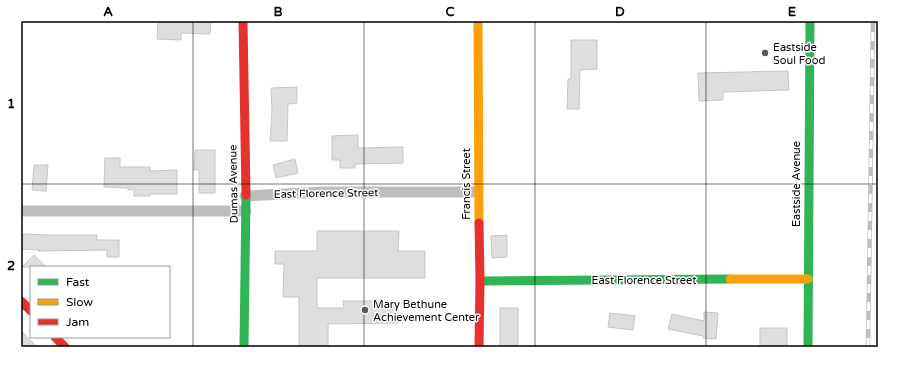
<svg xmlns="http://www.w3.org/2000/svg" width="899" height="368" font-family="'Varela Round',sans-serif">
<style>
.building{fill:#dedede;stroke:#c6c6c6}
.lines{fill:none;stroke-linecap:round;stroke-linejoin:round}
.street{stroke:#bebebe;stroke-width:11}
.fast{stroke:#30b455;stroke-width:9}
.slow{stroke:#ff9f0a;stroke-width:9}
.jam{stroke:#e5322d;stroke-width:9}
.rail-casing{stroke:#bebebe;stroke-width:4.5}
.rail{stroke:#fff;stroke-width:3;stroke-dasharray:9;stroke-linecap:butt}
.grid{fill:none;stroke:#000;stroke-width:1;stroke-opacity:0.55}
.poi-dot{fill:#595959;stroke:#fff;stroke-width:1.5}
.labels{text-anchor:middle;stroke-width:3;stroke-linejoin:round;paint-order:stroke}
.poi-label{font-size:11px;fill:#000;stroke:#fff;text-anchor:start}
.street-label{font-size:11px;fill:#000;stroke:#fff}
.neatline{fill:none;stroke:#000;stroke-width:1.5}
.grid-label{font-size:13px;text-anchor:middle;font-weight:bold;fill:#000}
</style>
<rect width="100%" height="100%" fill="#fff"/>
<path class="building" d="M158 21H211L210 34 181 33V40L157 39Z
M571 40H597V69L580 70 579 109H567L568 79H571Z
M788 71 789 90 723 92V100L699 101 698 73Z
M297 87V103L288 104 287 141H270L272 110 271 88Z
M358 135V148L403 147V163L355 164V168H340V160H332V136Z
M195 150H215V193H199V170H194Z
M105 158H120V167H150V171L177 170V194H150V196H134V190H128V188L104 187Z
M295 159 298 173 276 178 273 165Z
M34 165H48L46 191 32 190Z
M317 231H399L398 251H425V278H317V308H344L343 301H398V323L328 324V347H299V297H283L284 264H275V251H317Z
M21 234 52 235H97V240H119V257H107V250L38 251 40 250 21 249Z
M507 235V257L492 258 491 236Z
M34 255 46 267H22Z
M500 308H518V347H500Z
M704 312 718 313 716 339 703 338V336L668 329 672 314 704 321Z
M610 313 635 316 633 330 608 327Z
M760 328H787V347H760Z
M21 331 37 347H21Z"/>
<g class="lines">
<path class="street" d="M245 196 326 192H478
M21 211H246"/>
<path class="fast" d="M480 281 730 279
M244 347 246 195
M808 347 810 21"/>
<path class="slow" d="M478 21 479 223
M730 279H808"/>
<path class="jam" d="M243 21 246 195
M479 223 480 281 479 347
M21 301 31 311
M55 337 65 347"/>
<defs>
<path id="rail" d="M868 347 873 21"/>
</defs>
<use href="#rail" class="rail-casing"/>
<use href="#rail" class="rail"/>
</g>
<path class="grid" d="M193 21V347M364 21V347M535 21V347M706 21V347M21 184H878"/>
<g class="poi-dot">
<circle cx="765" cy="53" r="4"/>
<circle cx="365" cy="310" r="4"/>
</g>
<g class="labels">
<g class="poi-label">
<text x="773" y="51">Eastside<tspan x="773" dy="13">Soul Food</tspan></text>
<text x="373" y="308">Mary Bethune<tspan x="373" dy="13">Achievement Center</tspan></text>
</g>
<g class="street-label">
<text transform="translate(233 184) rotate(-91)" y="4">Dumas Avenue</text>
<text transform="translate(466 184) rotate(-90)" y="4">Francis Street</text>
<text transform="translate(796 184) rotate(-90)" y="4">Eastside Avenue</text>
<text transform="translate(326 193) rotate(-1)" y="4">East Florence Street</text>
<text x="644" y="284">East Florence Street</text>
</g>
</g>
<rect width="899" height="368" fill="none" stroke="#ffffff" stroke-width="44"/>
<rect x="30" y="266" width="140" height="72" fill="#ffffff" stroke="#999999"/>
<rect x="38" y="279" width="20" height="6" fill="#30b455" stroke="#999999"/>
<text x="66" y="286" font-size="12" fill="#000000">Fast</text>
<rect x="38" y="299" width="20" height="6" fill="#ff9f0a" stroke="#999999"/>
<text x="66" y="306" font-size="12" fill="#000000">Slow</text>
<rect x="38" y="319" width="20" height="6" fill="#e5322d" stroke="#999999"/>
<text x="66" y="326" font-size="12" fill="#000000">Jam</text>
<rect x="22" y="22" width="855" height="324" class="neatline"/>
<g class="grid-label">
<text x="108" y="16">A</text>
<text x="278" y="16">B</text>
<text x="450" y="16">C</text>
<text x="620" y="16">D</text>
<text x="792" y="16">E</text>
<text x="11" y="108">1</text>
<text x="11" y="270">2</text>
</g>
</svg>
